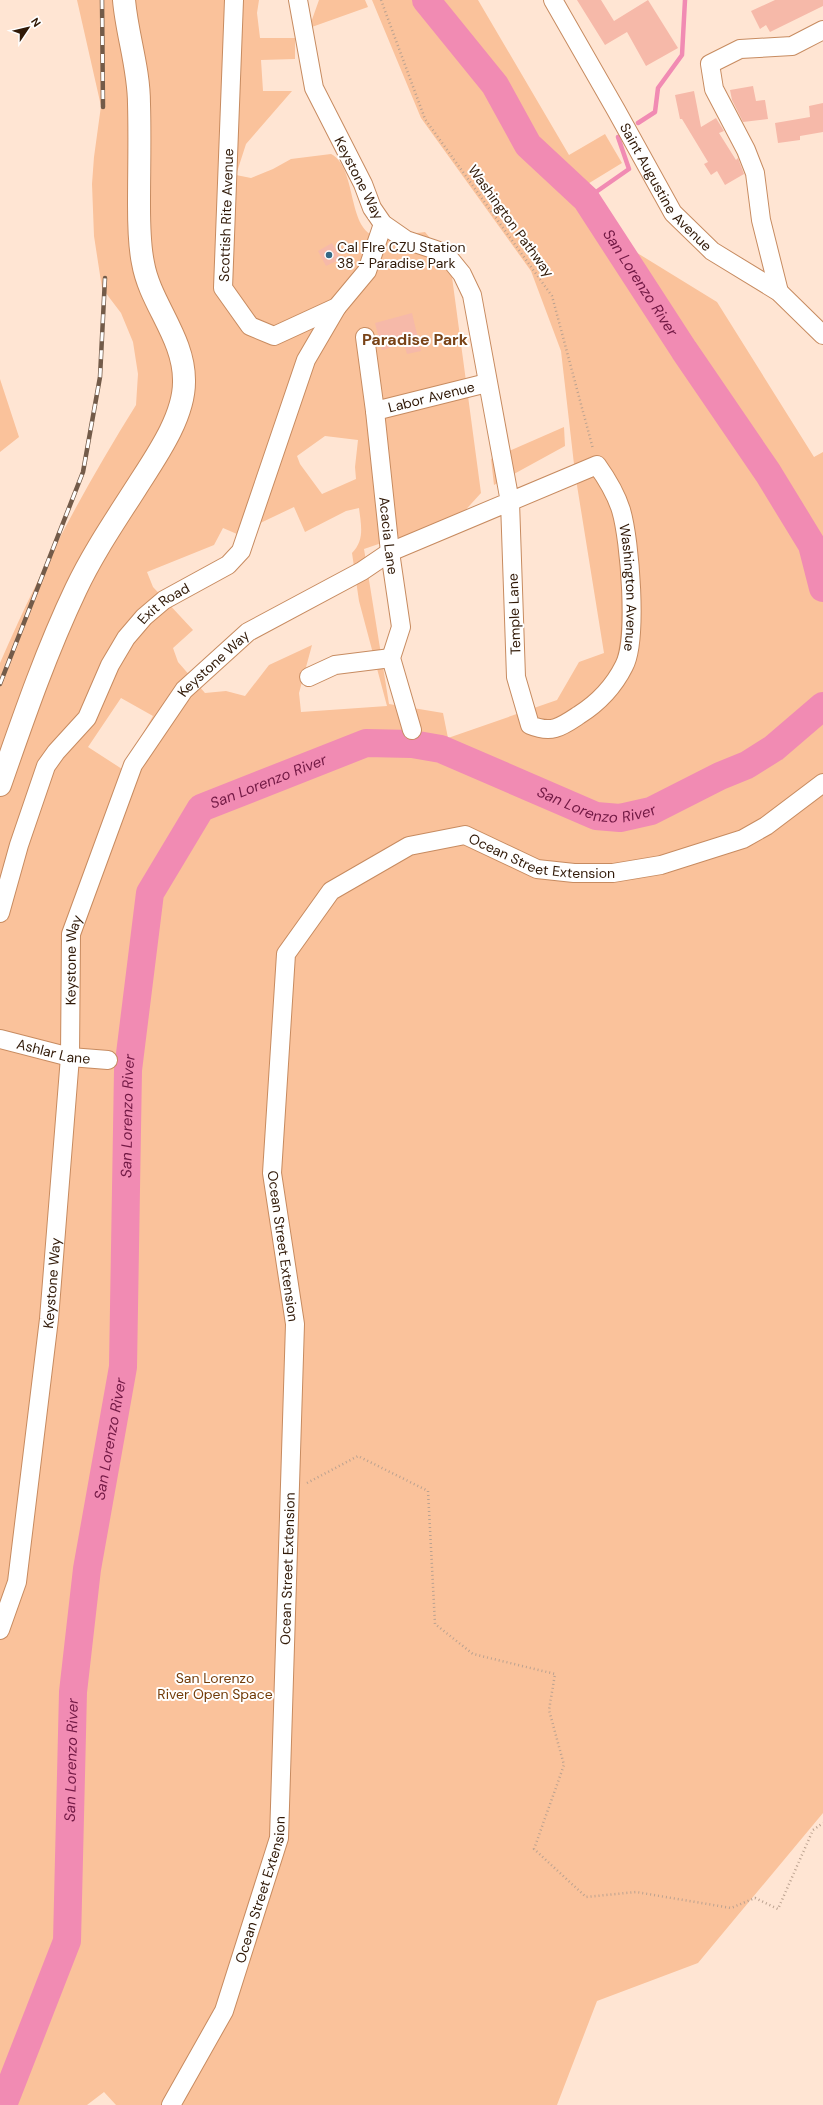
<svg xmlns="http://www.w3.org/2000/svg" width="823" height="2105" font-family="'DM Sans',sans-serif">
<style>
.green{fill:#fac29b;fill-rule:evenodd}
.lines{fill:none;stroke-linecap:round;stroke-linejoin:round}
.stream{stroke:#f18bb3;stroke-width:4.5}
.river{stroke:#f18bb3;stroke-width:28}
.building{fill:#f6b9a9}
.street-casing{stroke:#c78b60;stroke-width:20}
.secondary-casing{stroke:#c78b60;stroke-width:24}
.path{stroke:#bba290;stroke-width:2.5;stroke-dasharray:1 3;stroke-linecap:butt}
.street{stroke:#fff;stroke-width:18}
.secondary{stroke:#fff;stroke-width:22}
.rail-casing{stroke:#735b49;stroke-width:4.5}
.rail{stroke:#fff;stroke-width:3;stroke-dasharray:9;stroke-linecap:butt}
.poi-dot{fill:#356885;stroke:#fff;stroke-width:1.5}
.labels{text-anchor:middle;stroke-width:4;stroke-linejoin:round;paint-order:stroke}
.street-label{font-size:14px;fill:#301907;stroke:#fff}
.poi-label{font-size:14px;fill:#301907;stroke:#fff;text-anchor:start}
.park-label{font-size:14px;fill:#723b08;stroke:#fff}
.water-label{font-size:15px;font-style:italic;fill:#711844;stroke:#fff}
.quarter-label{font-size:16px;font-weight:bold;fill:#794317;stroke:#fff}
</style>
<rect width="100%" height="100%" fill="#ffe5d3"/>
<path class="green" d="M77 0H259L257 13 260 38H295V59L261 60 263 91H292L246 144 236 175 251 178 273 169 291 159 331 154C357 167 347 228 375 236 383 238 415 233 425 232L450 262 481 493 461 515 400 540 399 537 364 549 389 704 443 713 448 738 557 700 579 662 604 653 575 473 561 351 531 271 421 118 372 0H478L569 155 605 134 622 163 586 185 621 243 717 302 814 457 823 452V1813L698 1963 597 2001 557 2105H116L104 2092 87 2105H0V663C39 573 84 488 136 405L138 374 133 342 121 313 102 288 94 236 92 184 94 157 101 106ZM325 436 358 440 355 467 356 479 322 494 300 464 297 456ZM294 507 305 532 346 511 359 508C361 525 365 540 352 553L359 601 387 706 301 712 299 693 312 645 269 665 245 696 226 691 205 693 178 662 173 648 193 630 153 587 147 572 214 545 223 528 237 534ZM121 698 153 716 122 769 88 747Z
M319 0H365L368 7 309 28Z
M0 379 19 437 0 452Z
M564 427 565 446 494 485 491 459Z"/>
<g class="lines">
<path class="stream" d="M638 123 655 112 658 88 682 55 685 0
M586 199 629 169 618 137"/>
<g class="river">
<path id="s1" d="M426 0 495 85 528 145 586 199 684 350 768 473 812 545 823 588"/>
<path id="s2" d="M3 2105 67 1941 73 1692 87 1569 123 1367 128 1070 150 893 201 808 366 743 412 744 441 749 596 816 620 818 651 811 720 776 747 765 774 748 823 706"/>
</g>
</g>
<path class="building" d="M577 0H601L614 21 648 0 678 48 646 66 627 32 605 45Z
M775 0H823V6L770 32 766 25 760 29 751 11Z
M753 86 756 101 765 100 768 119 743 122 732 100 730 90Z
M694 91 701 127 716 118 724 131 719 133 736 160 738 158 744 174 725 185 717 171 711 175 704 164 708 162 682 119H680L675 95Z
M823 103V132L800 136V140L778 143 775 123 810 117 809 106Z
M332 243 341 259 326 266 318 251Z
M412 313 421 351 407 354 404 344 382 350 375 323Z"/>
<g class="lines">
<defs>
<g id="street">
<path d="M234 0 223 288 250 326 274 336 337 307 367 271 383 224"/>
<path id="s3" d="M553 0 616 110 673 213 712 251 779 292 823 335"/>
<path d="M779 292 761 220 755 173 746 150 714 89 710 64 740 49 792 46 823 30"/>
<path id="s4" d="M365 337 375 411 390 552 401 627 391 658 412 730"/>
<path id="s5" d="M375 411 487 383"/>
<path d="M309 677 335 665 391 658"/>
<path id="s6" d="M0 913 19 845 46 766 56 752 87 718 110 665 126 638 144 617 164 600 228 565 241 551 306 360 337 307"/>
<path id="s7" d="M0 1039 70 1057 108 1060"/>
<path id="s8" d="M0 1630 17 1582 49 1319 70 1057 71 934 133 765 184 690 248 632 362 571 390 552 597 465C607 479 616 494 621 510 630 540 638 640 624 666 614 686 598 703 579 715 561 727 552 734 530 725L516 677 510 502 472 295 462 274 445 253 406 240 383 224 372 208 363 184 314 88 298 0"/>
<path id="s9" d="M171 2105 224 2011 279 1838 295 1324 272 1173 286 954 331 891 409 846 465 835 537 869 574 873H613L661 865 743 839 766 826 823 783"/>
</g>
<path id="secondary" d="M0 785C23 719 46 652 76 589 93 553 115 521 136 488 155 458 184 418 184 382 185 338 150 304 143 263 139 244 139 224 139 205 139 171 140 137 139 104 139 68 127 35 124 0"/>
</defs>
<use href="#street" class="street-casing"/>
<use href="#secondary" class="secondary-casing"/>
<path class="path" d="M381 0 425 119 552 296 593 449
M307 1483 358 1456 428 1491 435 1624 473 1654 555 1674 549 1710 564 1765 534 1849 586 1897 636 1892 731 1908 755 1898 778 1909 813 1830 823 1823"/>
<use href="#street" class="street"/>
<use href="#secondary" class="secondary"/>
<defs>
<path id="rail" d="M102 0 103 107
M0 684 83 472 100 377 105 278"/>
</defs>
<use href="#rail" class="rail-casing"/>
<use href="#rail" class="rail"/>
</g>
<circle class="poi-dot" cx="329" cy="255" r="4"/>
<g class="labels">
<g class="street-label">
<text transform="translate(359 178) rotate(63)" y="5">Keystone Way</text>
<text dy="5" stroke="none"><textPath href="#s3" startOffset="219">Saint Augustine Avenue</textPath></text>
<text transform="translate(226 215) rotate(-88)" y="5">Scottish Rite Avenue</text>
<text transform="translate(511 221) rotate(54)" y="5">Washington Pathway</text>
<text dy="5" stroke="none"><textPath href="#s5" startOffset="58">Labor Avenue</textPath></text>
<text dy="5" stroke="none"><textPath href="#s4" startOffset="200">Acacia Lane</textPath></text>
<text dy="5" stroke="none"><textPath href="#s8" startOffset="1576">Washington Avenue</textPath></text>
<text dy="5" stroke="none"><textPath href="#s6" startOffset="358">Exit Road</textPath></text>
<text transform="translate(514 614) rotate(-92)" y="5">Temple Lane</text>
<text dy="5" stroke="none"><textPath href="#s8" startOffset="1012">Keystone Way</textPath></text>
<text dy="5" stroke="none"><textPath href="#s9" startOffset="1482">Ocean Street Extension</textPath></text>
<text dy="5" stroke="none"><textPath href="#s8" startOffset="676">Keystone Way</textPath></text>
<text dy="5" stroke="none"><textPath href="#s7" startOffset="55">Ashlar Lane</textPath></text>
<text transform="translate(283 1246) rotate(82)" y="5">Ocean Street Extension</text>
<text dy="5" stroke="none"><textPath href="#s8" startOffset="352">Keystone Way</textPath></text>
<text dy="5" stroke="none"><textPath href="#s9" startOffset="559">Ocean Street Extension</textPath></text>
<text dy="5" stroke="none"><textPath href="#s9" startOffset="235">Ocean Street Extension</textPath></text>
</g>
<g class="poi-label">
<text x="337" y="252">Cal FIre CZU Station<tspan x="337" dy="16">38 - Paradise Park</tspan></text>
</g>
<g class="park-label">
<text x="215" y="1683">San Lorenzo<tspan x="215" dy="16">River Open Space</tspan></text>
</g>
<g class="water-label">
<text dy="5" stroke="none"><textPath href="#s1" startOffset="357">San Lorenzo River</textPath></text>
<text dy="5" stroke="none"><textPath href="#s2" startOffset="1401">San Lorenzo River</textPath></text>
<text dy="5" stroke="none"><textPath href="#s2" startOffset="1749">San Lorenzo River</textPath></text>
<text dy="5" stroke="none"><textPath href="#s2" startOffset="1005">San Lorenzo River</textPath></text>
<text dy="5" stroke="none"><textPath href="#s2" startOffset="681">San Lorenzo River</textPath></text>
<text dy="5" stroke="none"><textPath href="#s2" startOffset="357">San Lorenzo River</textPath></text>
</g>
<g class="quarter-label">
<text x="415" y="345">Paradise Park</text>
</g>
</g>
<g transform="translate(28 28) rotate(55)" stroke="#ffffff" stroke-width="3" paint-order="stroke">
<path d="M0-3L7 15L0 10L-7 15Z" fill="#301907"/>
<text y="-6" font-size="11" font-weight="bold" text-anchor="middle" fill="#301907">N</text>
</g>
</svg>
